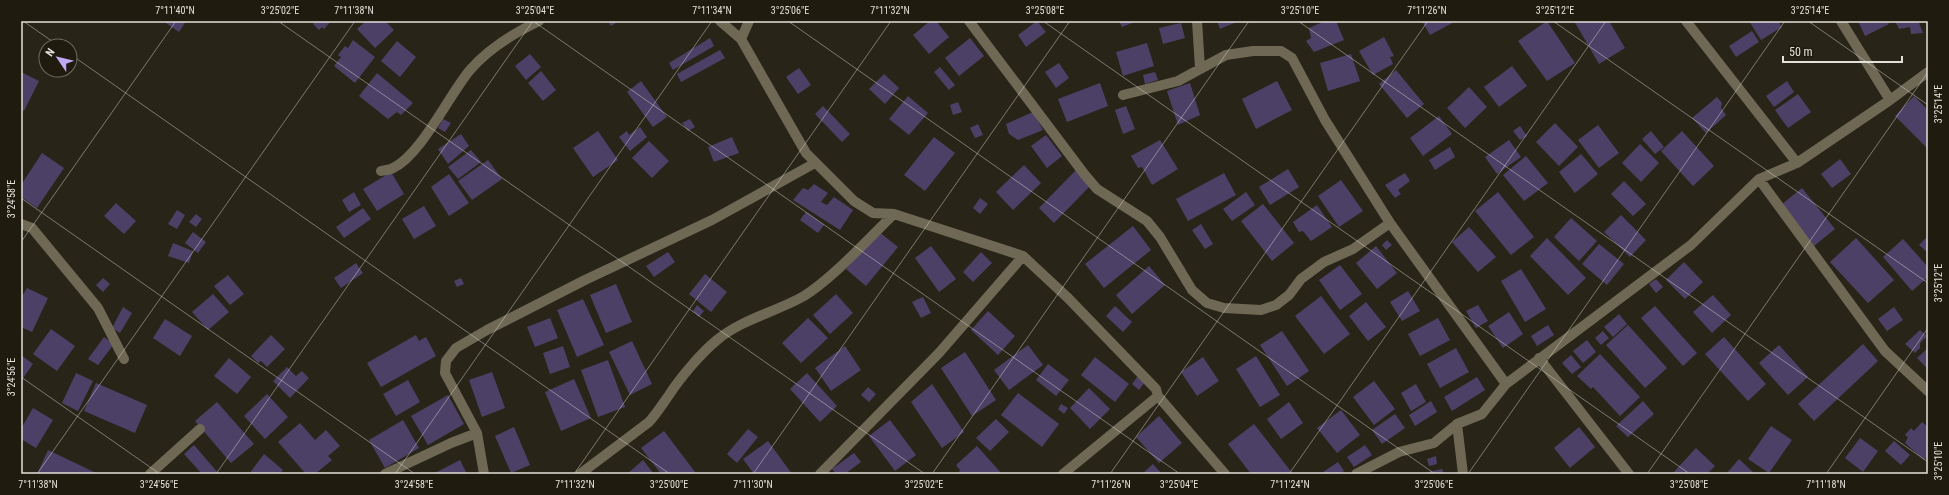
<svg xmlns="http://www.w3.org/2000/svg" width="1949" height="495" font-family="'Roboto Condensed',sans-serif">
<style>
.building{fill:#4d4067}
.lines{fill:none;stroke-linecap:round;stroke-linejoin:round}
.minor{stroke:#6e6855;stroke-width:10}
.ticks{fill:none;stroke:#e3e1d9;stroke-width:1;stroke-opacity:0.45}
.neatline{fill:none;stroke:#e3e1d9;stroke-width:1.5}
.ticks-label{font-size:10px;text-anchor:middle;fill:#e3e1d9}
</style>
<rect width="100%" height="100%" fill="#282518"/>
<path class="building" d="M163 21H186L179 32Z
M313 21H331L324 29 322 27 319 30 313 24 315 22Z
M366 21H385L394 30 375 48 357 29Z
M608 21H619L611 26Z
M930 21H936L949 37 929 54 913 35Z
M1037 21 1046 32 1026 47 1018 35Z
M1119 21H1137L1122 27Z
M1217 21H1239L1220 29Z
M1325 21H1336L1344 40 1314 52 1306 41 1311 38 1309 28Z
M1422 21H1456L1430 35Z
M1547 21 1575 63 1547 81 1518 41Z
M1574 21H1609L1625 48 1599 64Z
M1749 21H1778L1782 27 1761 40Z
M1858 21H1887L1889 24 1865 36Z
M1895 21H1923L1919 23 1923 33 1911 34 1910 27 1899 29Z
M1181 23 1185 38 1163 44 1159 28Z
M1752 31 1759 42 1736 57 1729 46Z
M1384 37 1394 56 1390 57 1393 64 1373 75 1359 51Z
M710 38 714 46 673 70 669 63Z
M970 38 984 56 959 76 945 58Z
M353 40 375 57 355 83 334 66 341 57 338 55 345 46 348 48Z
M397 41 416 57 400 77 381 61Z
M1147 43 1154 66 1123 76 1116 52Z
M720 50 725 58 681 82 677 74Z
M530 54 541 67 526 80 515 66Z
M1351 54 1360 81 1328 91 1320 63Z
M1059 63 1069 78 1056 88 1045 72Z
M1512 66 1527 86 1499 107 1484 87Z
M940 67 955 85 949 90 934 72Z
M799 68 811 85 798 94 786 77Z
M1396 70 1424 104 1407 118 1379 84Z
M541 71 556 90 543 101 528 83Z
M21 72 39 81 24 111 21 109Z
M1155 72 1158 80 1145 84 1143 75Z
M377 73 413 103 401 115 397 112 388 119 359 96Z
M884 74 899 88 885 104 869 89Z
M641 81 667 117 653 127 627 92Z
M1277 81 1292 110 1256 129 1242 99Z
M1787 81 1794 92 1774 107 1766 96Z
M1100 83 1108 106 1067 122 1058 99Z
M1190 83 1200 115 1178 125 1167 91Z
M1469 87 1487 107 1465 128 1447 108Z
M1798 94 1811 112 1788 128 1775 110Z
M908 96 928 113 909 135 889 119Z
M1914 96 1928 110V149L1895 116Z
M1717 97 1722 103 1721 108 1726 115 1706 133 1692 118Z
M958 102 962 112 953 115 950 105Z
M823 106 850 134 842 142 815 114Z
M1126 106 1135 129 1123 134 1115 110Z
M1033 112 1043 130 1018 140 1009 134 1006 124Z
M1439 116 1452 134 1423 156 1410 138Z
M443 119 451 123 445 132 438 128Z
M690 119 695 127 688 131 682 123Z
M1555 123 1578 147 1559 166 1536 142Z
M978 124 983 135 975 138 970 128Z
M1598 125 1619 153 1599 168 1578 140Z
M1520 126 1527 136 1520 140 1513 131Z
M640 127 647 137 630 151 619 137 627 131 629 135Z
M598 131 618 160 593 177 573 148Z
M1651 131 1664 147 1655 154 1642 139Z
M1682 131 1714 166 1693 186 1661 151Z
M461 134 469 146 448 164 438 149Z
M1046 135 1062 156 1047 168 1031 146Z
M732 137 739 153 714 162 708 147Z
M934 137 955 153 925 191 904 175Z
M1160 140 1178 169 1152 185 1142 167 1138 168 1131 156Z
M1509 140 1521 157 1497 174 1485 157Z
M649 141 669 161 652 178 632 158Z
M1640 144 1659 163 1641 182 1622 163Z
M1450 147 1455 157 1435 170 1429 160Z
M471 150 481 162 458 179 448 167Z
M42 153 64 168 37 208 21 197V185Z
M1581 154 1598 174 1575 193 1559 172Z
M1526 156 1548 183 1524 201 1503 175Z
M1840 159 1851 174 1832 188 1821 174Z
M488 160 502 179 472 200 458 181Z
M1024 165 1041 183 1013 210 996 192Z
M1288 169 1299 187 1270 205 1259 187Z
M1076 170 1092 184 1054 223 1039 208Z
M391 172 404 194 377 211 363 189Z
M1224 173 1236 195 1188 221 1176 199Z
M1405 173 1410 181 1398 190 1401 194 1395 198 1385 185Z
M449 174 469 203 449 216 431 187Z
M1341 180 1363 211 1339 227 1318 196Z
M1624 181 1646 204 1633 216 1611 194Z
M814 184 828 193 821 202 827 205 834 197 853 210 840 230 793 200 803 188 808 190Z
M1802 188 1835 229 1814 246 1781 205Z
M354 192 361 205 349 212 342 200Z
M1246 192 1255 205 1232 221 1223 209Z
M1498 192 1534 237 1511 255 1475 211Z
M980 198 988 204 980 214 973 208Z
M116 203 136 221 124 234 104 216Z
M1263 204 1294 243 1272 261 1241 221Z
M1317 205 1332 227 1311 241 1303 231 1299 232 1293 222Z
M424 206 436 226 414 239 402 219Z
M363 208 371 219 344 238 336 227Z
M177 210 185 215 177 229 168 224Z
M806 212 824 225 818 233 800 220Z
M196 214 202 219 196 227 189 222Z
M1621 215 1646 240 1630 257 1604 232Z
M1571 218 1597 241 1579 261 1554 237Z
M1201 224 1213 244 1205 249 1192 230Z
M1133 226 1151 250 1104 288 1085 264Z
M1469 227 1496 257 1478 272 1452 242Z
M878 231 898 247 866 286 846 269Z
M193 232 206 242 198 253 185 243Z
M1928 236V253L1919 245Z
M1547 238 1586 278 1568 295 1530 256Z
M1856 238 1894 280 1868 303 1830 262Z
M1903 239 1928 267V277L1912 291 1883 257Z
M1387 240 1392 245 1386 250 1382 245Z
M173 243 193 251 189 263 168 256Z
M1599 244 1624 264 1607 285 1582 264Z
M931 246 956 279 939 292 915 258Z
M1376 246 1397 273 1377 289 1356 263Z
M668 252 675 262 654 277 646 266Z
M981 252 992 263 973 282 963 272Z
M1684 262 1703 282 1685 299 1666 280Z
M356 263 363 273 341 288 334 278Z
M1340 265 1362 294 1340 310 1319 280Z
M1149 266 1165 285 1132 314 1116 295Z
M1521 269 1546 309 1525 322 1501 281Z
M705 274 727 292 711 312 689 294Z
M228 275 244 294 230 305 214 286Z
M103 278 110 284 103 292 96 285Z
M461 278 464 284 457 287 454 281Z
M1656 279 1663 287 1656 293 1649 284Z
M616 284 632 322 606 333 590 295Z
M27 288 48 298 32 332 21 327V298Z
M1408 291 1420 311 1402 321 1390 302Z
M213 294 229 312 208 330 192 312Z
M836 294 853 313 830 334 813 315Z
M1713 295 1731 315 1712 333 1693 312Z
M1321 296 1350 334 1324 354 1295 316Z
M923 297 931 313 921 318 912 302Z
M583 299 604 345 577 357 557 310Z
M1366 302 1386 327 1368 341 1349 316Z
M697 305 704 311 699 317 693 311Z
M1478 305 1488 321 1476 328 1466 311Z
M1115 306 1132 322 1123 332 1106 316Z
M1655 306 1697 353 1683 366 1641 318Z
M123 307 132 313 120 333 112 328Z
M1894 307 1903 320 1887 331 1878 319Z
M988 311 1015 336 998 355 971 330Z
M1509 312 1523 334 1503 348 1488 326Z
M1619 314 1627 324 1613 337 1604 327Z
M550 318 558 338 535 347 527 327Z
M808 318 828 338 801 363 782 343Z
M1438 318 1450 340 1420 356 1408 334Z
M165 319 192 336 180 356 153 338Z
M1548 325 1554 335 1537 346 1531 336Z
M1628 325 1667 368 1645 388 1606 345Z
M51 329 75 346 57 371 33 354Z
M1920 330 1927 336 1920 343V348L1915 353 1905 344Z
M1282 331 1309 371 1287 386 1260 345Z
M1603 331 1609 338 1601 345 1595 338Z
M271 335 285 349 267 367 261 361 258 363 251 356Z
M416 335 419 341 426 337 436 356 381 387 367 363Z
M104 337 114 344 98 365 88 359Z
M1724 337 1766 384 1748 401 1705 354Z
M1587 340 1596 352 1583 363 1573 351Z
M632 341 652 384 630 395 609 352Z
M1863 344 1878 361 1814 421 1798 404Z
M1028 345 1043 365 1009 390 994 370Z
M1779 345 1808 377 1788 395 1759 363Z
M563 346 570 367 550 374 543 353Z
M845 346 861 370 831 391 815 368Z
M1456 348 1469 372 1440 388 1427 364Z
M1928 348V369L1917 358Z
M965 352 996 400 972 416 941 368Z
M1600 354 1640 397 1620 416 1593 387 1591 389 1577 376Z
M21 355 33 364 21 381Z
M1571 355 1581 367 1572 374 1562 363Z
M1256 356 1280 395 1260 407 1236 369Z
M1095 357 1129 384 1115 402 1081 375Z
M1203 357 1219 381 1197 396 1181 372Z
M229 358 251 377 237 394 214 376Z
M608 360 625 407 598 417 581 370Z
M1048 364 1069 380 1056 396 1036 380Z
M287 367 296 376 302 371 309 378 290 398 273 381Z
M492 372 505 408 482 417 469 380Z
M76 373 93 381 78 411 62 403Z
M807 373 837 406 820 422 790 389Z
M1138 376 1145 382 1139 390 1132 384Z
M1477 377 1485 390 1452 411 1444 397Z
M574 379 591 418 561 431 545 392Z
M408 380 420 402 396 416 383 394Z
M1374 381 1395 409 1374 425 1353 397Z
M96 383 147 405 135 433 84 411Z
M932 384 964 432 942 448 911 402Z
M1416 384 1426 402 1411 411 1401 393Z
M868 387 876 394 869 402 861 395Z
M1089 388 1110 409 1090 429 1070 408Z
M1018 393 1059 424 1042 447 1001 415Z
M267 394 288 417 265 439 244 416Z
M448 395 464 424 428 445 411 416Z
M1431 401 1437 412 1415 426 1409 415Z
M1643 401 1654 414 1628 437 1616 426Z
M217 402 254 444 231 463 195 421Z
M1289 402 1303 423 1281 439 1267 419Z
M1061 404 1068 408 1064 414 1058 409Z
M33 408 53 420 36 448 21 439V429Z
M1341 410 1360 435 1337 453 1317 428Z
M1395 414 1405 428 1382 444 1372 430Z
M1159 416 1182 443 1159 463 1136 437Z
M996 419 1009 432 990 451 976 438Z
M403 420 419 448 385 468 369 440Z
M890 420 916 455 895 471 869 436Z
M1922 422 1928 427V455L1924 460 1905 443 1908 437 1905 435 1911 428 1914 431Z
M300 423 315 440 326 430 340 446 328 456 332 460 315 474H306L278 442Z
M1254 424 1293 474H1251L1228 444Z
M1771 426 1792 440 1769 473 1748 459Z
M514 427 530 465 511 473 495 436Z
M1579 427 1595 447 1570 468 1554 448Z
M748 429 758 437 737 463 727 454Z
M664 431 695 472 692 474H661L641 448Z
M1860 438 1878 451 1863 472 1845 458Z
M768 441 792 474H754L743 459Z
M1894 441 1910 455 1901 465 1885 451Z
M194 445 219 474H202L184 454Z
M1365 445 1372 455 1354 467 1347 457Z
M977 446 1002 474H958L960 470 956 465Z
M1696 448 1715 466 1707 474H1672Z
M48 450 96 473 95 474H37Z
M854 453 861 462 845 474H836L832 469Z
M264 454 283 470 280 474H249Z
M1436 456 1437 464 1429 466 1427 459Z
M1739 459 1755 474H1726Z
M460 460 467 474H435V473Z
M643 460 654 474H627Z
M1338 462 1344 471 1340 474H1320Z
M1153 464 1162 474H1142Z
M1442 469 1444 474H1428V472Z"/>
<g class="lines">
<path class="minor" d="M720 21 741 39 806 153 854 201 873 213 894 214 1023 256 1068 298 1156 389 1158 396 1225 474
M969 21 1085 175 1097 189 1147 221 1160 237 1192 290 1207 303 1224 308 1261 310 1276 305 1289 295 1301 279 1324 262 1353 249 1390 223
M1197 21 1200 68
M1686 21 1797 163
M1841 21 1890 100
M741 39 749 21
M1123 95 1178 81 1226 55 1253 51H1281L1292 58 1325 120 1390 223 1506 384
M381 171C385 170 390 170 393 168 421 155 449 95 470 70 488 49 514 33 539 21
M1759 179 1885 351 1928 391
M21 224 32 228 98 308 124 359
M1539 358 1629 474
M150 474 200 429
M385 474 451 443 477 433
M484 474 477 433 445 373 446 361 456 348 487 330 585 280 712 220 815 163
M580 474 649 422C657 413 662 405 669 395 680 378 701 353 717 340 742 319 776 312 804 296 834 277 868 239 894 214
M820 474 939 353 1023 256
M1063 474 1158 396
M1356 474 1399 452 1434 443 1457 424
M1463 474 1457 424 1482 414 1506 384 1691 245 1759 179 1797 163 1890 100 1928 72"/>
</g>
<path class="ticks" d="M23 21 59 46M278 21 925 474M533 21 1180 474M788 21 1435 474M1043 21 1690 474M1298 21 1928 462M1553 21 1928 283M1808 21 1928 105M70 54 670 474M21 198 415 474M21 242 176 21M21 377 160 474M37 474 355 21M216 474 533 21M395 474 712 21M574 474 891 21M753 474 1070 21M932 474 1249 21M1110 474 1428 21M1289 474 1606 21M1468 474 1785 21M1647 474 1928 72M1826 474 1928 328"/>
<rect width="1949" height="495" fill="none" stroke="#1f1b0f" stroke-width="44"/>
<g transform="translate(58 58) rotate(305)"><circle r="19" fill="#1f1b0f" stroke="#6d6a60"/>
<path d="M0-3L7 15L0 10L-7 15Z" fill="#c0a8f3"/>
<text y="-6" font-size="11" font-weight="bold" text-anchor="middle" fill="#e3e1d9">N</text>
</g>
<path d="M1783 56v6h119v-6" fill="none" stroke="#e3e1d9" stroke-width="2"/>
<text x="1789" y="56" font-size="12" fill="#e3e1d9" stroke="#1f1b0f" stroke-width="3" paint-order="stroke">50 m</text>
<rect x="22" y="22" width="1905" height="451" class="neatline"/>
<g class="ticks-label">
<text x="175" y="14">7°11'40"N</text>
<text x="280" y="14">3°25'02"E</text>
<text x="354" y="14">7°11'38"N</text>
<text x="535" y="14">3°25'04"E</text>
<text x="712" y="14">7°11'34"N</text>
<text x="790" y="14">3°25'06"E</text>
<text x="890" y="14">7°11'32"N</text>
<text x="1045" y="14">3°25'08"E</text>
<text x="1300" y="14">3°25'10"E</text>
<text x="1427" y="14">7°11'26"N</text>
<text x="1555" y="14">3°25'12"E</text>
<text x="1810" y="14">3°25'14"E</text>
<text transform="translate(1938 104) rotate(-90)" y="4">3°25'14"E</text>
<text transform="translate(11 199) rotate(-90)" y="4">3°24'58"E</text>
<text transform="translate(1938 283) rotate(-90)" y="4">3°25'12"E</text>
<text transform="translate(11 377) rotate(-90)" y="4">3°24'56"E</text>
<text transform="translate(1938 461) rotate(-90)" y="4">3°25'10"E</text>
<text x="38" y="488">7°11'38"N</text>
<text x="159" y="488">3°24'56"E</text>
<text x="414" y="488">3°24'58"E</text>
<text x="575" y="488">7°11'32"N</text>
<text x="669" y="488">3°25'00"E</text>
<text x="753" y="488">7°11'30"N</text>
<text x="924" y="488">3°25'02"E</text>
<text x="1111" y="488">7°11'26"N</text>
<text x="1179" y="488">3°25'04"E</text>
<text x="1290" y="488">7°11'24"N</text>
<text x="1434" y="488">3°25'06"E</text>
<text x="1689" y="488">3°25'08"E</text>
<text x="1826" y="488">7°11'18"N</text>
</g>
</svg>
